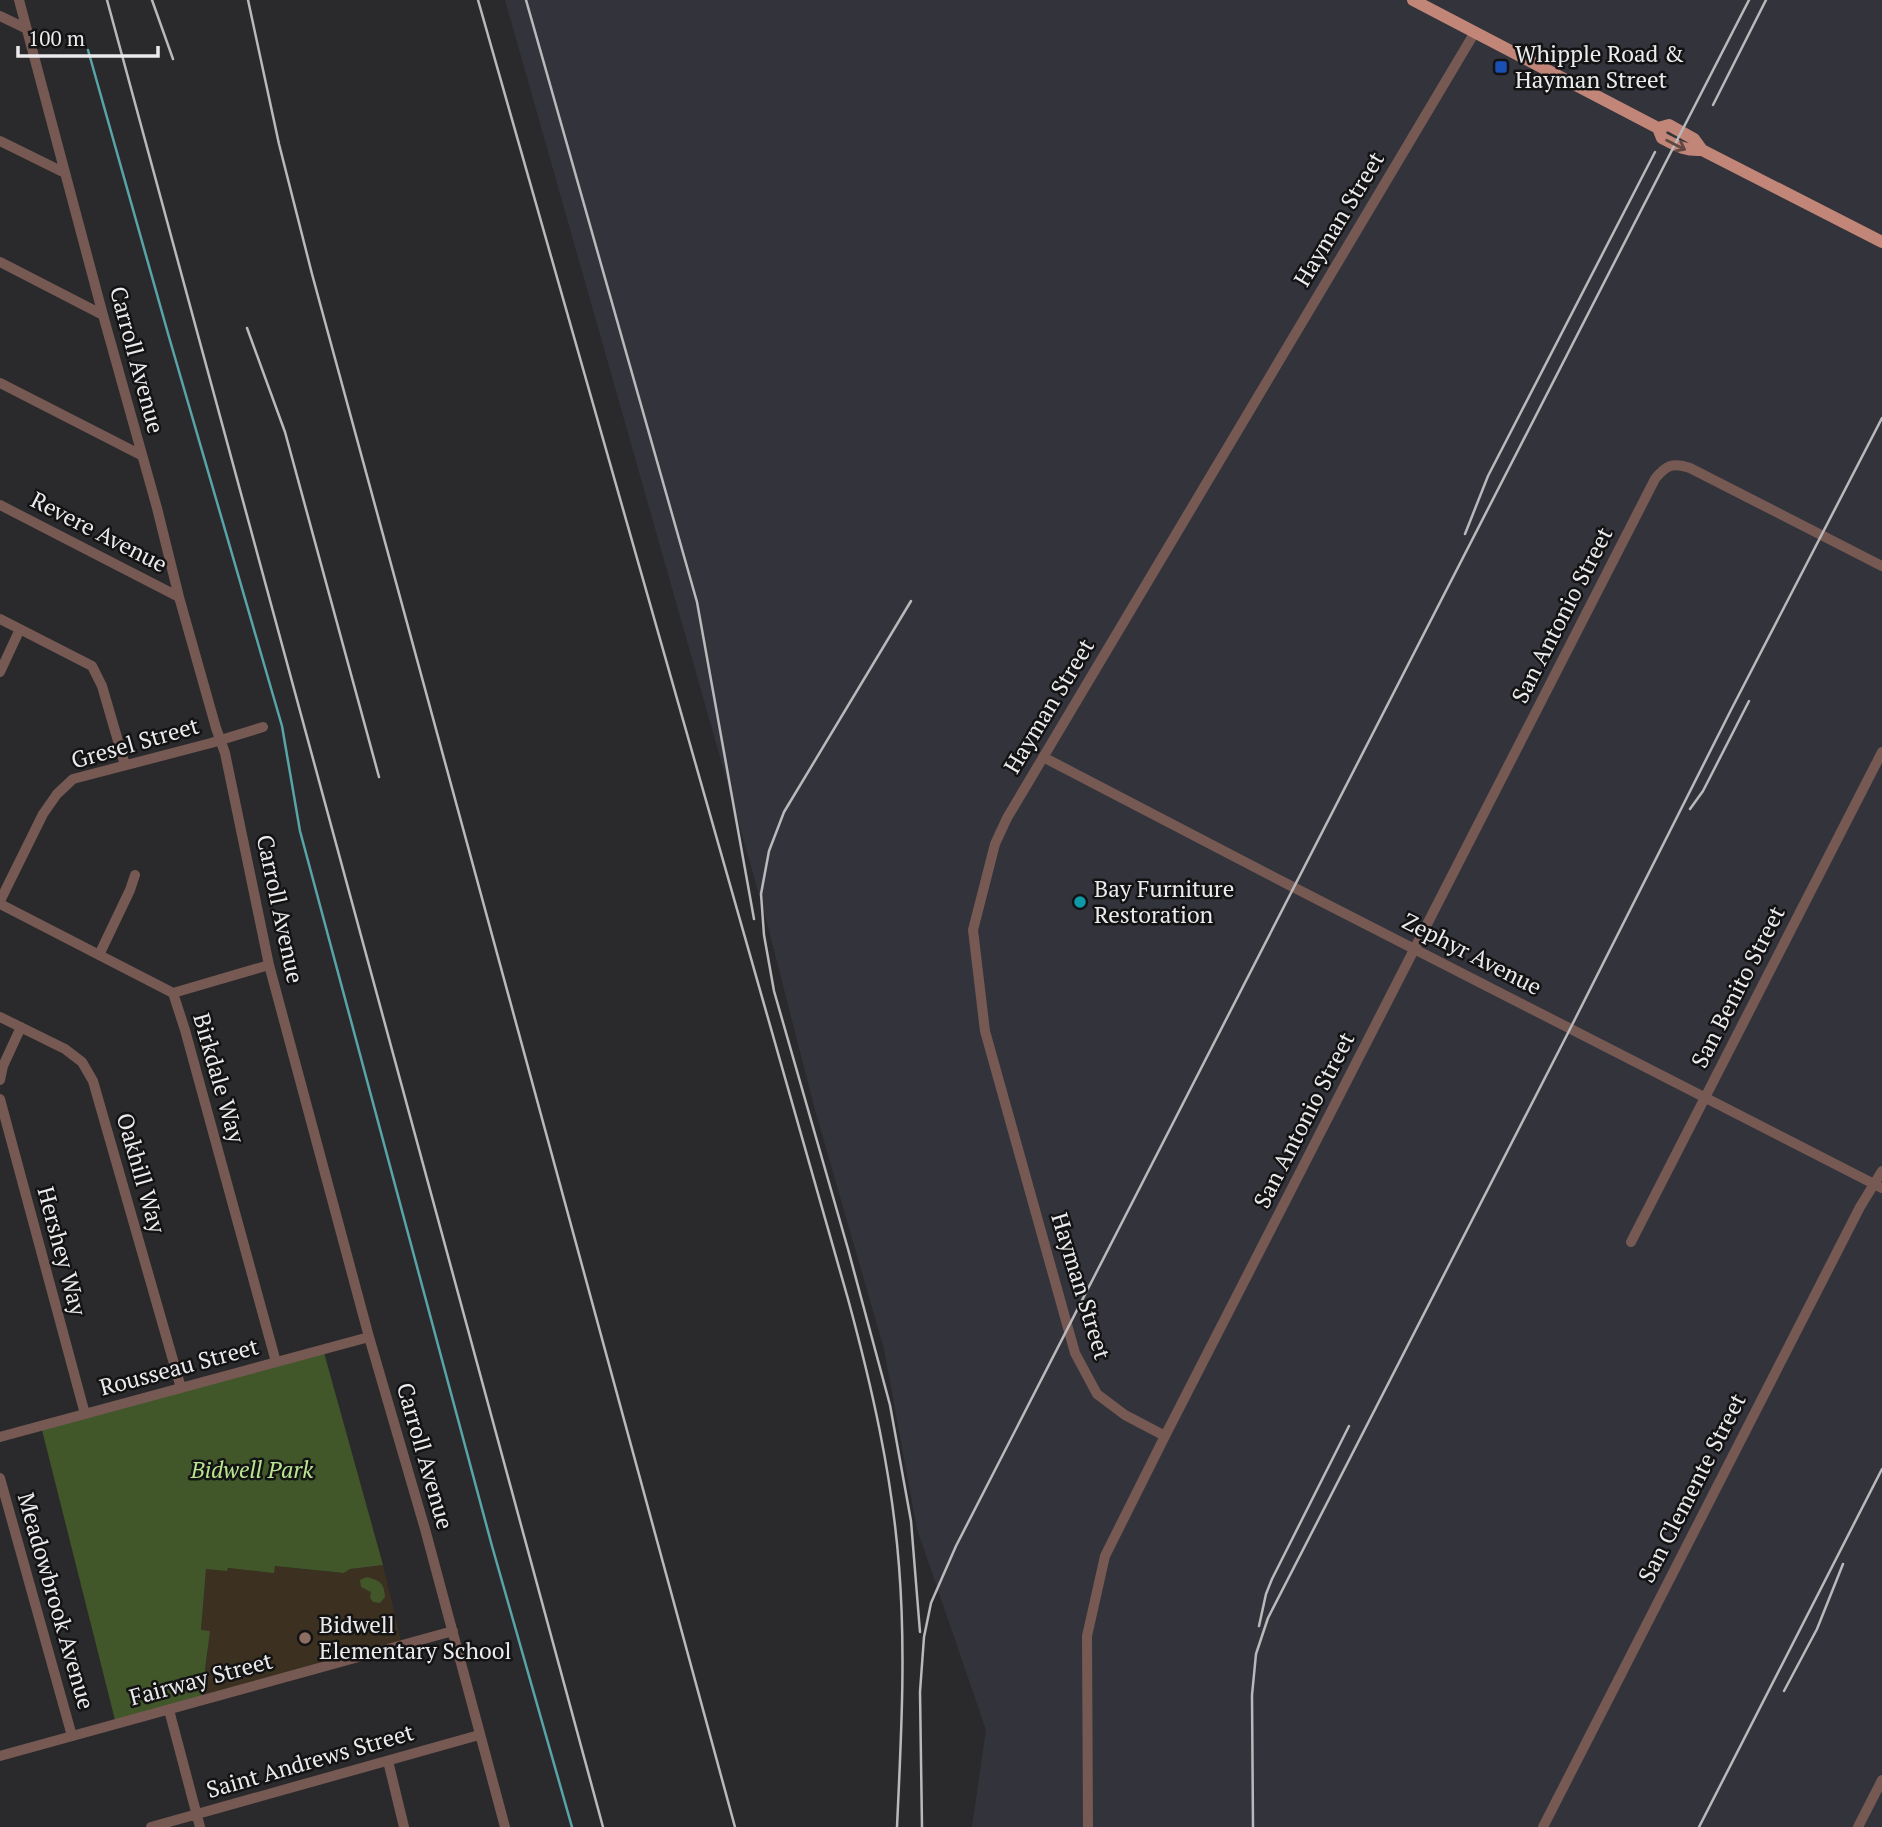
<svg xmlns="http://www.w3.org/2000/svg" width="1882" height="1827" font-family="'PT Serif',serif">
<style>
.built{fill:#33333c}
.education{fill:#3c3021}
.green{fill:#41572a}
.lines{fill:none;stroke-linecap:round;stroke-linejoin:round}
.stream{stroke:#59a4a7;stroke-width:2.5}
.minor{stroke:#765952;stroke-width:10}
.major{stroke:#c18678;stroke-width:12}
.rail{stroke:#b9b9bc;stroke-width:2.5}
.oneway{stroke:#614741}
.transit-dot{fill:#1a4fb4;stroke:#131314;stroke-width:2.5}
.culture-dot{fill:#0f9aa8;stroke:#131314;stroke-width:2.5}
.education-dot{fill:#8d6e63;stroke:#131314;stroke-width:2.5}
.labels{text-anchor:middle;stroke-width:5;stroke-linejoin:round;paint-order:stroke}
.poi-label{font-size:23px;fill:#ebebed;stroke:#131314;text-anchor:start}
.street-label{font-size:23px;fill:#ebebed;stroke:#131314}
.park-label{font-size:23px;font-style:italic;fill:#bae590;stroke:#131314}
</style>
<rect width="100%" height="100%" fill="#2a2a2d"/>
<path class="built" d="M505 0H1882V1827H972L986 1730 917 1529 884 1349 815 1110 766 919Z"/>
<path class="education" d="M383 1565 402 1645 201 1701 208 1649 201 1630 206 1569 227 1571V1568L274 1572 275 1566 344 1573 350 1569Z"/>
<path class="green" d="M323 1349 383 1565 350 1569 344 1573 275 1566 274 1573 228 1568 227 1571 206 1569 201 1630 210 1631 201 1701 116 1724 41 1426Z
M367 1577C380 1581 384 1582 385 1597L380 1603 373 1602 370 1598 371 1592 361 1587 360 1580Z"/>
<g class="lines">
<path class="stream" d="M88 50 169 337 282 726 300 831 492 1546 572 1827"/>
<path class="minor" d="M19 0 103 315 157 508 179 597 216 728 225 753 269 965 369 1337 425 1529 505 1827
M0 16 25 28
M0 141 65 173
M0 262 103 315
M0 383 141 455
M0 505 179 597
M0 619 92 666 102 686 125 765
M0 672 20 629
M1043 757 1293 887 1882 1188
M0 901 43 814 57 794 73 779 211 743 263 727
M0 904 173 993 185 1030 276 1362
M99 955 130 890 135 875
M173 993 269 965
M0 1017 65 1049 82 1062 93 1081 181 1388
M0 1080 3 1066 21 1027
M0 1099 85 1414
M1631 1242 1882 752
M1165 1436 1125 1415 1097 1394 1075 1353 985 1031 973 930 995 844 1007 818 1475 32
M0 1437 369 1337
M0 1478 72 1736
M169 1710 200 1827
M0 1756 453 1631
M388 1761 404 1827
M151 1827 479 1735
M1088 1827 1087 1636 1105 1556 1165 1436 1655 479C1666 465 1673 462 1690 468L1882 566
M1543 1827 1860 1207 1882 1171
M1858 1827 1882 1780"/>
<path class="major" d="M1413 0 1658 128 1669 125 1694 139 1702 150 1882 242
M1658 128 1662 138C1677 146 1685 151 1702 150"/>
<path class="rail" d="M107 0 603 1827
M152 0 173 59
M248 0 279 144 312 274 735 1827
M478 0 848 1299C872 1387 892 1475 899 1566 906 1653 901 1740 897 1827
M526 0 697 602 754 919
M1713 105 1766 0
M247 328 285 432 379 777
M1465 534 1488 476 1655 152
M911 601 784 812 769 851 761 894 764 935 774 991 848 1249 890 1405 911 1521 920 1632
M1690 809 1703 791 1749 701
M1259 1626 1266 1594 1272 1579 1349 1426
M1784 1691 1817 1629 1843 1564
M922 1827 920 1692 924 1637 931 1603 956 1546 1749 0
M1253 1827 1252 1695 1256 1654 1268 1618 1570 1029 1731 710 1882 418
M1699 1827 1882 1469"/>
</g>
<defs><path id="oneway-shaft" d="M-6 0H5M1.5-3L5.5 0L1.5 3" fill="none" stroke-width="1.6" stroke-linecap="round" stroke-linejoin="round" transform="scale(1.75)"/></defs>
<use class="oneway" href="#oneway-shaft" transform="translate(1676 145) rotate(27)"/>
<rect class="transit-dot" x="1494" y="60" width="14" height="14" rx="3.5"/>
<circle class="culture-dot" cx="1080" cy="902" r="7"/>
<circle class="education-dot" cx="305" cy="1638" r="7"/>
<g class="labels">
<g class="poi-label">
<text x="1515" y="62">Whipple Road &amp;<tspan x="1515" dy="26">Hayman Street</tspan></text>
<text x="1094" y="897">Bay Furniture<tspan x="1094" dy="26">Restoration</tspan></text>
<text x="319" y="1633">Bidwell<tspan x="319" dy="26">Elementary School</tspan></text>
</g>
<g class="street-label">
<text transform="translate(1339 219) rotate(-59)" y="8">Hayman Street</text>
<text transform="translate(137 360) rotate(75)" y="8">Carroll Avenue</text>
<text transform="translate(99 532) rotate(27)" y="8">Revere Avenue</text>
<text transform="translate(1562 615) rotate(-63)" y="8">San Antonio Street</text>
<text transform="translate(1049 706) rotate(-59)" y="8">Hayman Street</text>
<text transform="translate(135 743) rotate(-16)" y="8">Gresel Street</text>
<text transform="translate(280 909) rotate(78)" y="8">Carroll Avenue</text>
<text transform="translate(1472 954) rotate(27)" y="8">Zephyr Avenue</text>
<text transform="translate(1738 987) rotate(-63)" y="8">San Benito Street</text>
<text transform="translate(219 1078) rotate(74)" y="8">Birkdale Way</text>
<text transform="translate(1304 1120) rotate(-63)" y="8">San Antonio Street</text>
<text transform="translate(141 1173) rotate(74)" y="8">Oakhill Way</text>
<text transform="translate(62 1251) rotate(75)" y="8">Hershey Way</text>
<text transform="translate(1081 1286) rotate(73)" y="8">Hayman Street</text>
<text transform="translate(179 1367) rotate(-15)" y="8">Rousseau Street</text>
<text transform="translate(425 1456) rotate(74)" y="8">Carroll Avenue</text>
<text transform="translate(1692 1488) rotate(-63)" y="8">San Clemente Street</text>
<text transform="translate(56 1601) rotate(74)" y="8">Meadowbrook Avenue</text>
<text transform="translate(201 1679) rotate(-15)" y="8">Fairway Street</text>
<text transform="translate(310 1761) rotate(-16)" y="8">Saint Andrews Street</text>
</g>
<g class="park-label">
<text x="252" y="1478">Bidwell Park</text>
</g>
</g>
<path d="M18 46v10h140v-10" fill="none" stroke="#ebebed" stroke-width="3.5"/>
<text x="28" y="46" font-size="21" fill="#ebebed" stroke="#131314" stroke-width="5" paint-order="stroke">100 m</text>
</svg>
